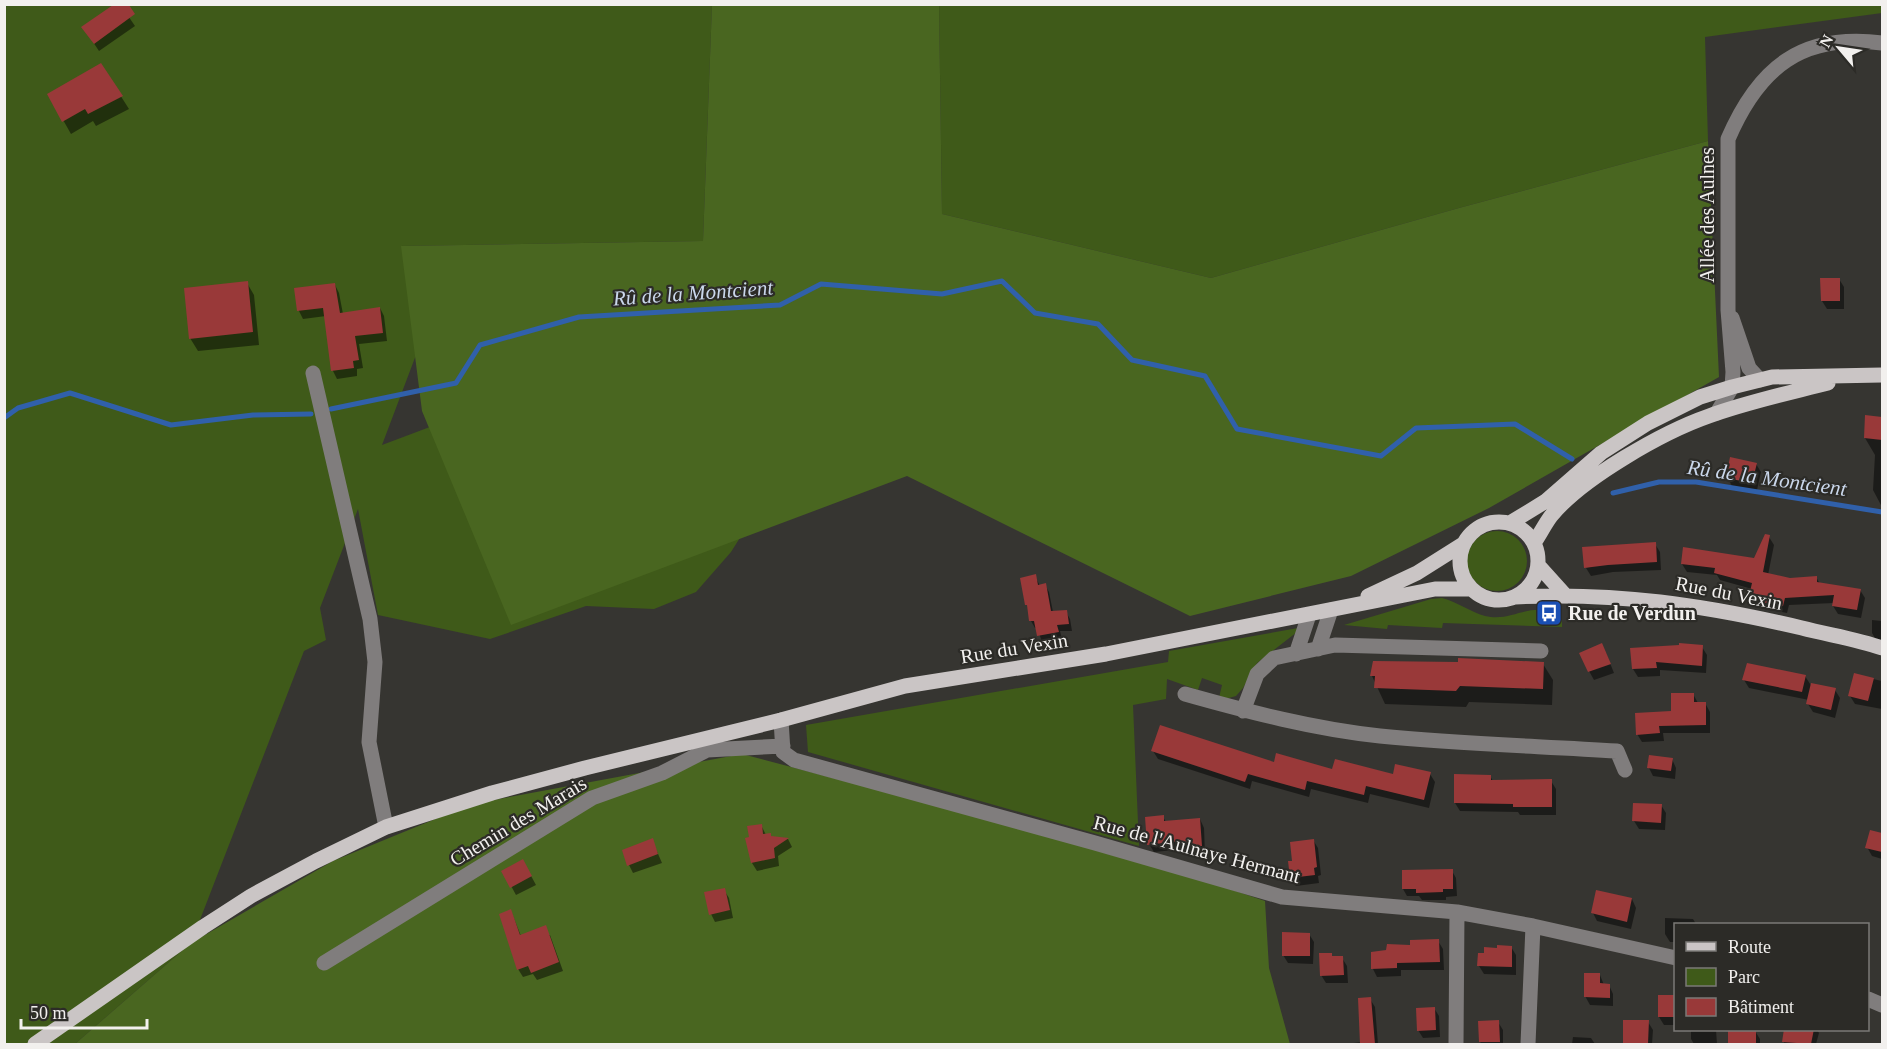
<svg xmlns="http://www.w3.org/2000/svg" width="1887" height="1049" font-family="'Times New Roman',serif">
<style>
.green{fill:#3f5a19}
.forest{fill:#496620}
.shadow{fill:#0007}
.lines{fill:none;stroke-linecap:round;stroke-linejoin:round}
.stream{stroke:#3060aa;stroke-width:5}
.building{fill:#993939}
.minor{stroke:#807d7d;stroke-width:15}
.major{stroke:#cac5c5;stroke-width:15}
.labels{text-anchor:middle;stroke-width:4.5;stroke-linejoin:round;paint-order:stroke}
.street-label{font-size:20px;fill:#f2f0ee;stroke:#2c2b27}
.poi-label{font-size:20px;font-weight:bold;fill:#f2f0ee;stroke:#2c2b27;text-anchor:start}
.water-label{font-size:21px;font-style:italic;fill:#cad7eb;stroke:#2c2b27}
</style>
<rect width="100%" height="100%" fill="#363531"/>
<path class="green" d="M1882 4V13L1705 37 1708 141 1459 208 1211 278 942 214 939 5Z
M5 5H712L703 241 402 246 416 355 382 445 475 410 906 468 767 495 731 552 696 592 654 609 586 606 490 639 378 615 358 509 320 608 326 640 304 651 191 943 75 1044H5Z
M1467 561a30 30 0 1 1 60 0a30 30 0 1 1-60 0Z
M1442 598C1458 602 1470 612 1485 616 1514 623 1529 599 1562 616V627L1443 623 1442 628 1388 625 1387 629 1344 625 1431 599Z
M1298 628 1297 632 1257 663 1243 688 1236 696 1225 699 1219 698 1222 685 1202 678 1198 690 1167 679 1166 699 1133 705 1139 846 808 752 806 725 1168 662 1169 651Z"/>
<path class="forest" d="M712 5H939L942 214 1211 278 1459 208 1708 141 1719 377 1489 508 1351 576 1190 616 907 476 511 625 422 411 401 246 703 241Z
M742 754 1144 860 1265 901 1269 968 1290 1044H75L191 943 333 861 472 804Z"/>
<path class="shadow" d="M116 4H120L135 26 99 51 83 27Z
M101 65 129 109 96 126 93 121 71 134 49 95Z
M1839 279 1844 287V309H1827L1822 301Z
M247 283 254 295 259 345 198 351 190 338Z
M335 285 339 293 343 314 380 308 384 316 387 341 359 344 363 368 357 369V376L337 379 333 371 326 316 303 319 299 311 296 290Z
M1867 417 1882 418V507L1873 490 1875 455 1865 438Z
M1756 464 1761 472 1757 490 1732 486 1727 477Z
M1769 537 1774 545 1768 575 1790 579 1816 577 1820 584 1860 590 1865 598 1861 618 1838 614 1833 606 1834 603 1789 605 1787 613 1755 607 1750 600 1752 589 1720 580 1717 575 1687 572 1682 564 1755 560Z
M1655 544 1660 552 1661 570 1613 572 1591 576 1586 568Z
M1035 576 1040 586 1045 585 1049 592 1053 612H1066L1070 619 1072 631H1060L1062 639 1042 642 1037 627 1035 628 1031 621Z
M1872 620 1882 621V641L1876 640 1872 633Z
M1702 647 1707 655 1706 673 1660 670V676L1638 677 1633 669Z
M1606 653 1614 673 1594 680 1589 671Z
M1543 664 1553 680 1552 705 1469 702 1466 707 1385 704 1372 676Z
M1855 675 1882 681V709L1855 704 1850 696Z
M1805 676 1812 687 1835 690 1840 698 1835 718 1813 712 1808 704 1809 700 1749 688 1744 680Z
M1693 694 1698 703H1705L1710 712V733H1663L1664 741 1642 742 1637 734 1673 713Z
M1153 751 1333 770 1394 775 1430 774 1435 782 1429 808 1370 794 1368 803 1311 789 1309 797 1252 781 1250 789 1158 759Z
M1672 759 1676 768 1675 779 1653 776 1649 768Z
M1455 776H1490L1493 781H1551L1556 789V815H1520L1518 812 1460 811 1455 803Z
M1661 805 1666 813 1665 830 1639 829 1634 821Z
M1163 817 1166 822 1200 819 1204 828 1205 854 1189 855 1185 849 1154 852 1149 844Z
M761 825 766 835 770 834 772 838 788 839 792 847 778 856 779 866 757 871 752 863 751 838Z
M1871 832 1882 835V859L1872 856 1867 847Z
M652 840 662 863 633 873 629 865Z
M1313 840 1318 848 1321 875 1318 876 1319 883 1296 886 1291 878Z
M523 861 536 885 516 895 503 871Z
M1452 871 1456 878 1457 896 1446 897V900H1422L1419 896H1407L1403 889Z
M724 890 729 898 733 918 715 922 711 914Z
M1632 899 1636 908 1631 929 1597 921 1593 913Z
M511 911 521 936 550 935 563 971 537 980 533 974 523 977 518 969Z
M1665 918 1693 919 1696 924H1676V942H1670L1665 934Z
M1309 934 1314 942 1313 964 1288 963 1283 955Z
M1438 941 1443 949 1444 970H1401V976L1377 977 1373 969 1372 953Z
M1511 947 1516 955V975L1484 974 1479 966 1485 955V949Z
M1331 954 1333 958H1342L1347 966 1348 983H1326L1321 975Z
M1600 975 1604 985H1609L1613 994V1006L1590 1005 1585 996Z
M1676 997V1025H1664L1659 1017Z
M1370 999 1375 1007 1378 1044H1345L1362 1042Z
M1434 1008 1439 1016 1440 1037 1423 1038 1418 1030Z
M1625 1021 1648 1022 1653 1030 1652 1044H1624Z
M1498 1022 1503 1030V1044H1482L1480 1042Z
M1691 1030H1716L1717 1044H1694L1691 1039Z
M1785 1030H1817L1819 1033 1816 1044H1785L1783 1041Z
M1755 1031 1760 1039V1044H1729V1032Z
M1573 1037 1591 1038 1595 1044H1572Z"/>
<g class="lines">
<path class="stream" d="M331 409 456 383 480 345 579 317 780 305 821 284 942 294 1002 281 1035 313 1098 324 1132 360 1205 376 1237 429 1381 456 1416 428 1515 424 1572 459
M4 418 18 408 70 393 171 425 253 415 311 414
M1613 493 1659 482H1696L1882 512"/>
</g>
<path class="building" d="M113 5H129L135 14 94 44 81 27Z
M101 63 123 96 88 114 85 109 62 122 47 94Z
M1820 278H1840V301H1821Z
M248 281 253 332 189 339 184 288Z
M335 283 340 313 380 307 383 333 355 336 359 360 353 361 354 368 331 371 323 308 297 311 294 288Z
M1865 415 1882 417V440L1864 438Z
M1730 457 1757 463 1752 483 1726 478Z
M1765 534 1770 535 1763 572 1790 578 1817 576V582L1861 589 1857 610 1832 606 1834 595 1785 598 1783 606 1748 600 1752 583 1714 573 1715 568 1681 564 1683 547 1754 558Z
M1656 542 1657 562 1608 565 1584 568 1582 547Z
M1036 574 1038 585 1046 583 1051 611 1067 610 1069 624 1057 625 1059 632 1037 636 1034 621H1029L1027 605H1025L1020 578Z
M1602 643 1611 664 1588 672 1579 653Z
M1679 643 1703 645 1702 666 1656 662 1657 668 1632 669 1630 648 1679 645Z
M1458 658 1544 662 1543 689 1460 686 1456 691 1374 688 1375 676H1370L1373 661 1458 662Z
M1747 663 1806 675 1802 692 1742 680Z
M1854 673 1874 678 1868 701 1848 696Z
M1811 683 1836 688 1831 710 1806 704Z
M1671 693H1694V702H1706V725L1659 726 1660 733 1636 735 1635 713 1671 711Z
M1160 725 1274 762 1276 753 1332 769 1335 759 1393 774 1395 764 1431 772 1424 800 1366 786 1364 795 1307 781 1305 790 1248 774 1245 782 1151 751Z
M1649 755 1673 758 1671 771 1647 768Z
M1454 774 1491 775V780L1552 779V807H1513V804L1454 803Z
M1633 803 1662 804 1661 823 1632 821Z
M1164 815V821L1200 818 1202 846 1182 847V841L1147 845 1145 817Z
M762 824 763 834 771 833V836L789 838 774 848 775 858 751 863 745 838 749 837 747 826Z
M1870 830 1882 833V852L1865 848Z
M653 838 658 854 627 866 622 850Z
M1314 839 1317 867 1314 868 1315 875 1290 878 1288 861H1292L1290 842Z
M523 859 532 876 510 888 501 871Z
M1453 869V889H1443V892L1416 893V889H1402V870Z
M725 888 730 910 709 915 704 892Z
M1596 890 1632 898 1627 922 1591 913Z
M511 909 520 935 546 925 559 962 531 973 528 966 517 970 499 914Z
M1282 932 1310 933V956H1282Z
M1439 939 1440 962 1397 963V968L1371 969V952L1386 950 1387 944 1410 945V940Z
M1497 945 1512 946V967L1477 966 1478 953H1484V947L1497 948Z
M1319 953H1332V956H1343L1344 975 1320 976Z
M1584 973H1600V983L1610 984V998L1584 997Z
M1658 995H1676V1017H1658Z
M1371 997 1375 1044H1360L1358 998Z
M1435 1007 1436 1030 1417 1031 1416 1008Z
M1499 1020 1500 1042H1479L1478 1021Z
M1623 1020H1649L1648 1044H1623Z
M1756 1029V1044H1728V1031Z
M1784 1029H1814L1811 1044 1782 1042Z"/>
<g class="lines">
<path class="minor" d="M1732 318 1749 368 1760 380
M313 373 370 619 375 662 369 742 386 827
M1717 413 1732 387 1733 372 1728 310V139C1759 67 1802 33 1882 43
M1318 649 1331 610
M1296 654 1309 615
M1185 694C1249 712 1314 729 1380 736 1459 744 1538 746 1617 751L1625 770
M1243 711 1257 674 1274 658 1335 645 1541 651
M781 720 783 752 794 760 1095 843 1282 897 1457 912 1533 926 1676 958
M324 963 592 798 662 773 707 750 783 746
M1868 999 1882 1005
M1456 1044 1457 912
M1528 1044 1533 926"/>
<path class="major" d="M1460 561a39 39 0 1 1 78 0a39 39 0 1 1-78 0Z
M1510 523 1546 501 1601 453 1648 423 1700 397 1732 387 1772 377 1882 375
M1534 543C1540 534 1545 524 1551 516 1582 478 1663 432 1709 416 1747 402 1789 393 1828 383
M1538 565 1565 595
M1368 596 1417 573 1463 544
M1515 597C1617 592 1704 605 1802 628 1829 635 1857 639 1882 648
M35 1044 203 927 251 896 316 861 386 827 492 793 585 768 781 720 905 686 1106 654 1435 589H1470"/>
</g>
<defs>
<symbol id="bus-square" viewBox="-11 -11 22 22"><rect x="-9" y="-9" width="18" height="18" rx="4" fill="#1a4fb4" stroke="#2c2b27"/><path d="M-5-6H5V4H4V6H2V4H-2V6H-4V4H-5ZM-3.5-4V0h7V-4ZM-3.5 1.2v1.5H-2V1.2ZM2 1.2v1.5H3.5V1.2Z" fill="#fff"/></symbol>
</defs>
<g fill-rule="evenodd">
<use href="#bus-square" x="1534" y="598" width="30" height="30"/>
</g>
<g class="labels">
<g class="street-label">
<text transform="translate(1707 215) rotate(-90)" y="7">Allée des Aulnes</text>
<text transform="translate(1729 593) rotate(11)" y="7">Rue du Vexin</text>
<text transform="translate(1014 648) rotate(-9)" y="7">Rue du Vexin</text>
<text transform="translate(518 821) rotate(-31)" y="7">Chemin des Marais</text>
<text transform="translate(1197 849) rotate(15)" y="7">Rue de l'Aulnaye Hermant</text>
</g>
<g class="poi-label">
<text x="1568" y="620">Rue de Verdun</text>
</g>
<g class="water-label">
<text transform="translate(693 293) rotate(-4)" y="7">Rû de la Montcient</text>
<text transform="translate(1767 478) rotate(8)" y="7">Rû de la Montcient</text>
</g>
</g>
<rect width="1887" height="1049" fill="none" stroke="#f2f0ee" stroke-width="12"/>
<rect x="1674" y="923" width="195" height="108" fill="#2c2b27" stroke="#7b7a77" stroke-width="1.5"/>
<rect x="1686" y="942" width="30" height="9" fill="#cac5c5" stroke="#7b7a77" stroke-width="1.5"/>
<text x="1728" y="953" font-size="18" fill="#f2f0ee">Route</text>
<rect x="1686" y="968" width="30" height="18" fill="#3f5a19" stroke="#7b7a77" stroke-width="1.5"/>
<text x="1728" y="983" font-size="18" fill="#f2f0ee">Parc</text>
<rect x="1686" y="998" width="30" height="18" fill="#993939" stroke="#7b7a77" stroke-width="1.5"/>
<text x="1728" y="1013" font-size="18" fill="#f2f0ee">Bâtiment</text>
<g transform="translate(1839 48) rotate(299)" stroke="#2c2b27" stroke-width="4.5" paint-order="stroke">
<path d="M0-4.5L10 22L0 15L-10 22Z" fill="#f2f0ee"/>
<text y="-9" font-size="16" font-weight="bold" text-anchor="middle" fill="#f2f0ee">N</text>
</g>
<path d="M21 1019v9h126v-9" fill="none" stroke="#f2f0ee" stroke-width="3"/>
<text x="30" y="1019" font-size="18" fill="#f2f0ee" stroke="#2c2b27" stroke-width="4.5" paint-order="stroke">50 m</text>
</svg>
